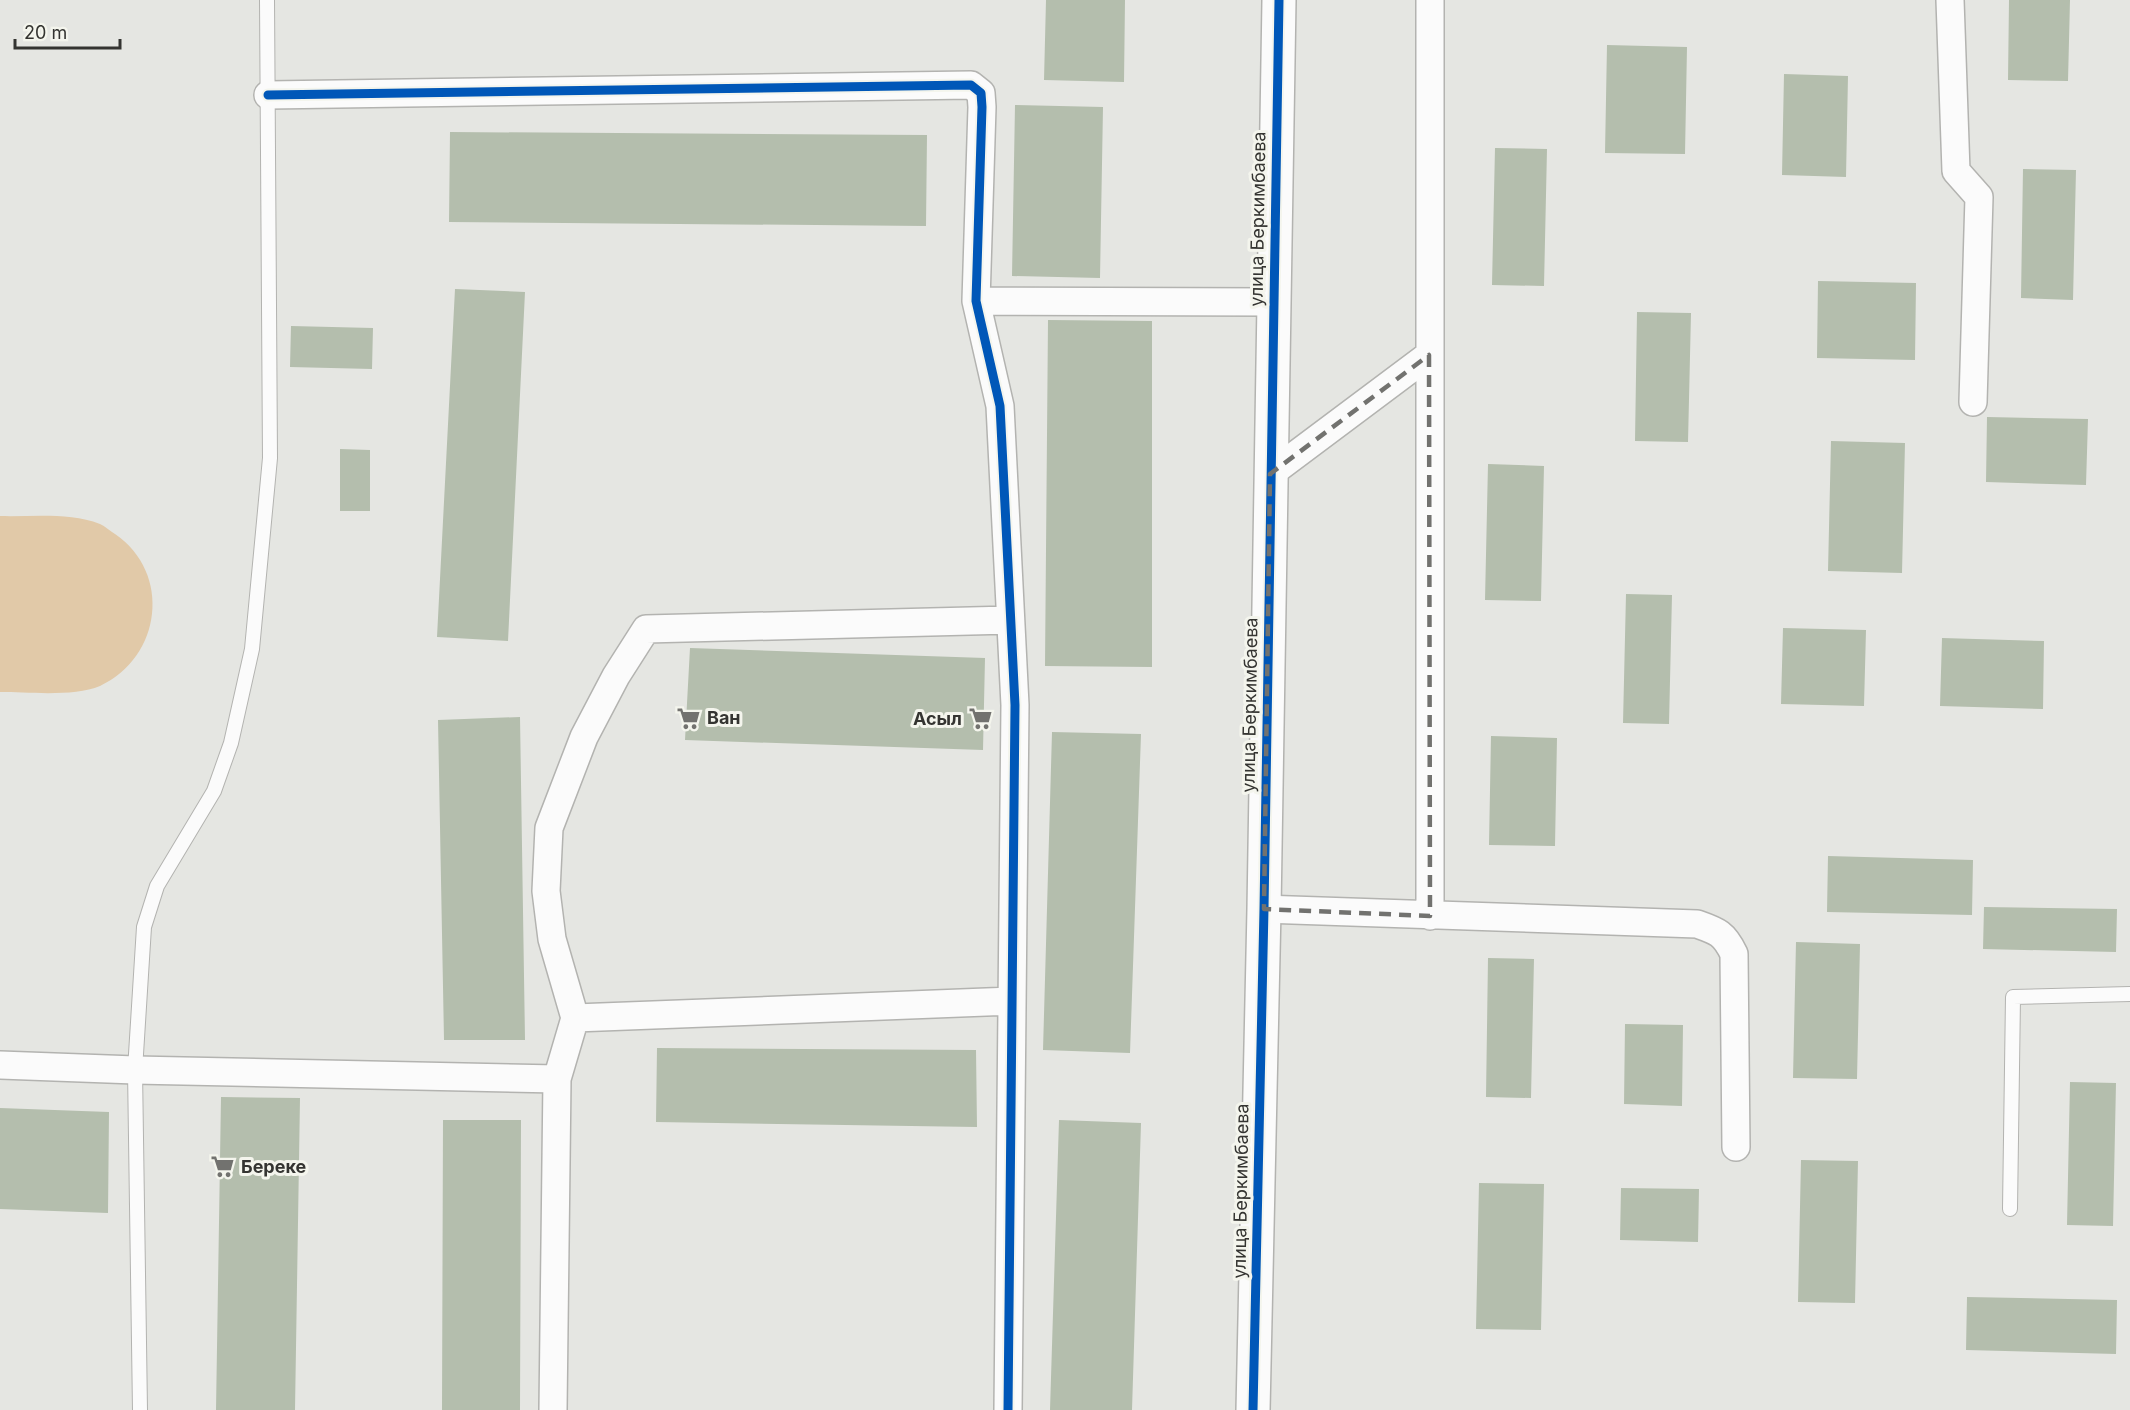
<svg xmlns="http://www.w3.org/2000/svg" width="2130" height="1410" font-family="Inter,sans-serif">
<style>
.green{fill:#e1c9a8}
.building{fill:#b4bead}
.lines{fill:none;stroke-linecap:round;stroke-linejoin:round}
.lane-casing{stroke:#b3b3b0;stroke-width:16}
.street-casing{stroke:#b3b3b0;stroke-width:30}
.secondary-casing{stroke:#b3b3b0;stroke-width:36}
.lane{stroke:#fbfbfb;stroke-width:14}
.street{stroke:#fbfbfb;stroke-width:27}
.secondary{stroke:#fbfbfb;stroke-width:33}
.cycleway-casing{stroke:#f4f5ed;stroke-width:13}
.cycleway{stroke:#0057b8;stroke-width:9}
.marked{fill:none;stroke:#72726f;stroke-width:4.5;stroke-dasharray:12 8;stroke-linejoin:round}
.labels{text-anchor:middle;stroke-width:6;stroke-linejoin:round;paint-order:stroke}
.street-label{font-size:18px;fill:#343431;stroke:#f4f5ed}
.poi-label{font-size:18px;font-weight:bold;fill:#343431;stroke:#f4f5ed;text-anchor:start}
</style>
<rect width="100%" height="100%" fill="#e5e6e2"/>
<path class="green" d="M0 516C32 517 69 512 100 524 105 526 110 531 115 534 172 573 162 657 100 686 74 697 28 692 0 692Z"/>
<path class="building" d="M1046 0H1125L1124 82 1044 80Z
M2009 0H2070L2068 81 2008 80Z
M1607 45 1687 47 1685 154 1605 153Z
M1784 74 1848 76 1846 177 1782 175Z
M1015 105 1103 107 1100 278 1012 276Z
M450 132 927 135 926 226 449 222Z
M1495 148 1547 149 1544 286 1492 285Z
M2023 169 2076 170 2073 300 2021 298Z
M1818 281 1916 283 1915 360 1817 358Z
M455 289 525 292 508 641 437 637Z
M1637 312 1691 313 1688 442 1635 441Z
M1048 320 1152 321V667L1045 666Z
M291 326 373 328 372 369 290 367Z
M1987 417 2088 419 2086 485 1986 482Z
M1831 441 1905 443 1902 573 1828 571Z
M340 449 370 450V511H340Z
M1488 464 1544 466 1541 601 1485 600Z
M1626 594 1672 595 1669 724 1623 723Z
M1783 628 1866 630 1864 706 1781 704Z
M1942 638 2044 641 2043 709 1940 706Z
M690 648 985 658 983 750 685 740Z
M520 717 525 1040H444L438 720Z
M1052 732 1141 734 1130 1053 1043 1050Z
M1491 736 1557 738 1555 846 1489 845Z
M1828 856 1973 860 1972 915 1827 912Z
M1984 907 2117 909 2116 952 1983 949Z
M1796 942 1860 944 1857 1079 1793 1078Z
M1488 958 1534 959 1531 1098 1486 1097Z
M1625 1024 1683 1025 1682 1106 1624 1104Z
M657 1048 976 1050 977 1127 656 1122Z
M2070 1082 2116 1083 2113 1226 2067 1225Z
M221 1097 300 1098 295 1410H216Z
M0 1108 109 1112 108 1213 0 1209Z
M443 1120H521L520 1410H442Z
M1059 1120 1141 1123 1132 1410H1050Z
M1801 1160 1858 1161 1855 1303 1798 1302Z
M1479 1183 1544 1184 1541 1330 1476 1329Z
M1621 1188 1699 1189 1698 1242 1620 1240Z
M1967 1297 2117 1300 2116 1354 1966 1350Z"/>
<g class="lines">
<defs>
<path id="lane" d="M2010 1209 2013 997 2130 994
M140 1410 135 1070 144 927 157 886 214 791 231 743 252 649 270 458 267 0"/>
<path id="street" d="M1430 0V916
M1950 0 1956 171 1979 197 1973 402
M268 95 971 85 981 93 982 107 976 301 1000 406 1015 705 1008 1410
M976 301 1273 302
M1270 474 1429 355
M1264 909 1697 924C1717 931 1724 933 1734 954L1736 1147
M575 1018 552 939 546 891 549 828 584 737 616 676 646 629 1010 620
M0 1065 135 1070 557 1079
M553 1410 557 1079 575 1018 1012 1001"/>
<path id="secondary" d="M1253 1410 1264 909 1279 0"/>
</defs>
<use href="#lane" class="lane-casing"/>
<use href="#street" class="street-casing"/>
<use href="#secondary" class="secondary-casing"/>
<use href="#lane" class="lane"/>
<use href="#street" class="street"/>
<use href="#secondary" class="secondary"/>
<defs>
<path id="cycleway" d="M268 95 971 85 981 93 982 107 976 301 1000 406 1015 705 1008 1410
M1253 1410 1264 909 1279 0"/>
</defs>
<use href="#cycleway" class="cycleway-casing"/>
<use href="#cycleway" class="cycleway"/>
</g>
<path class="marked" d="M1429 355 1430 916 1264 909 1270 474Z"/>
<defs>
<symbol id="supermarket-bare" viewBox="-9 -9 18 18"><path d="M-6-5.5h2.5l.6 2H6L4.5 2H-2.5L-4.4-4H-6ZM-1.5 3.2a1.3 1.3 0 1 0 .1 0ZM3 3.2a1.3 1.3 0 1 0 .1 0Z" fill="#72726f" stroke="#f4f5ed" stroke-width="2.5" paint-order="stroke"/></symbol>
</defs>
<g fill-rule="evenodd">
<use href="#supermarket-bare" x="672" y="702" width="33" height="33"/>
<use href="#supermarket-bare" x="964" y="702" width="33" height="33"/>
<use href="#supermarket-bare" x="206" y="1150" width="33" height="33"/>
</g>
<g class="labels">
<g class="street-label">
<text transform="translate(1258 219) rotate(-89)" y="6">улица Беркимбаева</text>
<text transform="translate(1250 705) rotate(-89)" y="6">улица Беркимбаева</text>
<text transform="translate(1241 1191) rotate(-89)" y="6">улица Беркимбаева</text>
</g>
<g class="poi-label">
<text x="707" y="724">Ван</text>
<text x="962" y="725" text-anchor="end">Асыл</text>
<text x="241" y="1173">Береке</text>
</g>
</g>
<path d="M15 39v9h105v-9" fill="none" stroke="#343431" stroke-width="3"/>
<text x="24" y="39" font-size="18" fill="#343431" stroke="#f4f5ed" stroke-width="4.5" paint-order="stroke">20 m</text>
</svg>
